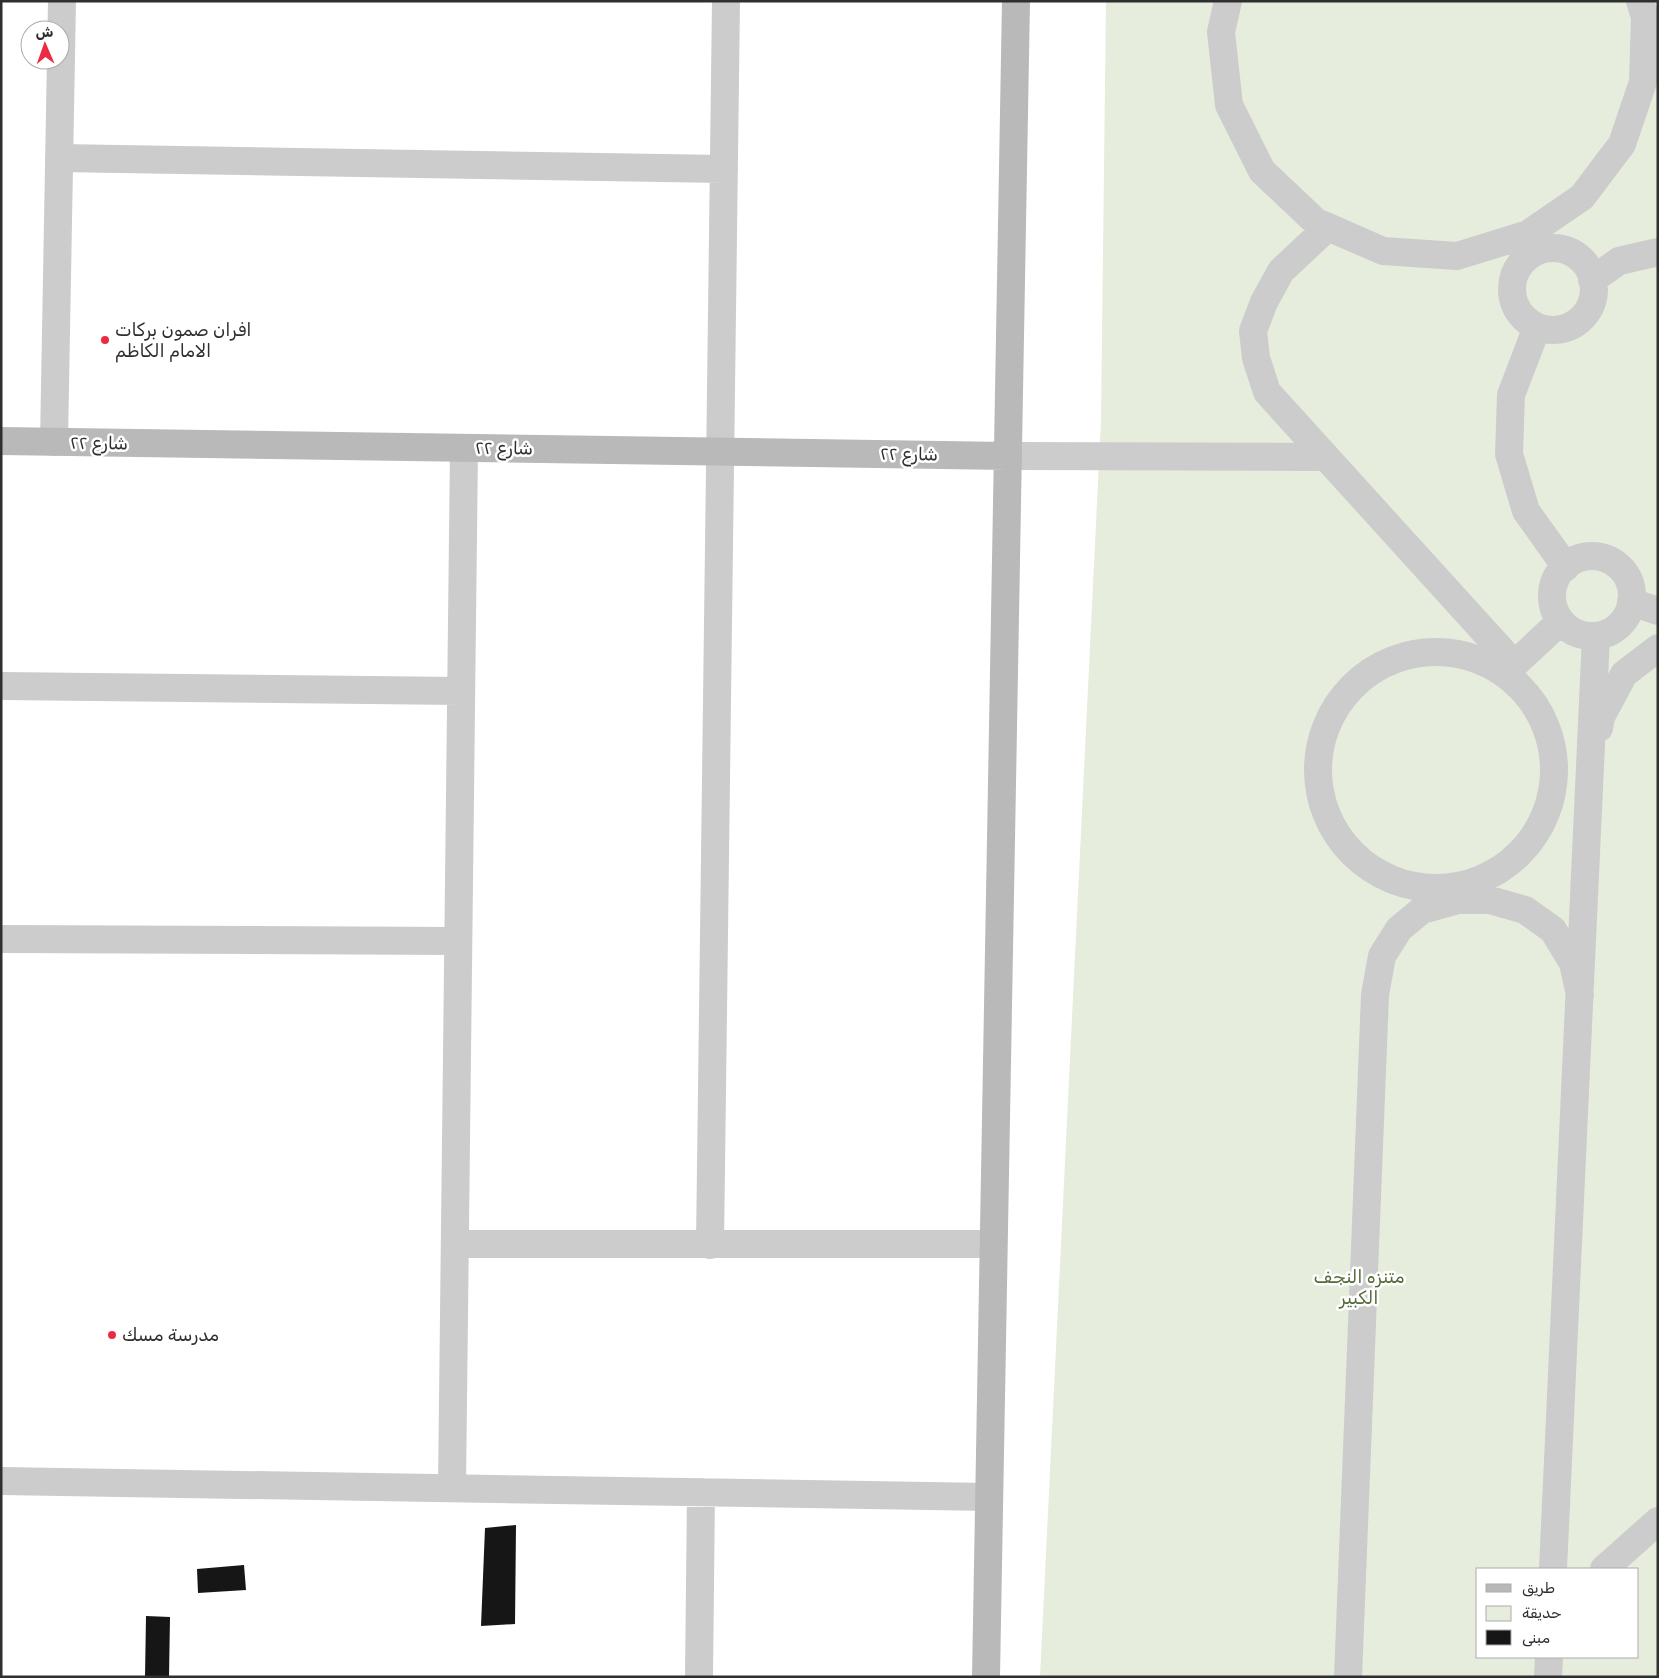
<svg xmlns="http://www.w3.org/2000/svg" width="1659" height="1678" font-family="Rubik,Cairo,sans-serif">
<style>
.green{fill:#e6eddc;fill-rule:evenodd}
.building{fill:#161616}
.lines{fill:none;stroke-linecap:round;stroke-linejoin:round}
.street{stroke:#ccc;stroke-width:28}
.secondary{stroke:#b9b9b9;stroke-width:28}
.poi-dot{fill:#ec2a42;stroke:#fff;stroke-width:2}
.labels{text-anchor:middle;stroke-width:5;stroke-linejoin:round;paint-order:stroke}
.poi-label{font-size:18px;fill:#2f2f2f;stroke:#fff;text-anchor:start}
.street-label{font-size:18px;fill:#2f2f2f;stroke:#fff}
.park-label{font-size:18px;fill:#546c3a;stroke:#fff}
</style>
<rect width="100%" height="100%" fill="#fff"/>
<path class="green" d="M1106 1H1658V1677H1040L1101 420ZM1478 1569H1638V1657H1478Z"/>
<path class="building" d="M516 1525 515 1624 481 1626 485 1528Z
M244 1565 246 1590 198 1593 197 1569Z
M146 1616 170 1617 169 1677H145Z"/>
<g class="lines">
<path class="street" d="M1228 1 1221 32 1229 105 1262 171 1316 222 1328 227 1383 251 1457 256 1528 234 1582 197 1622 144 1643 82 1645 17 1640 1
M59 158 724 169
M1328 227 1281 271 1264 302 1253 331 1256 358 1267 392 1514 664
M1512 289a41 41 0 1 1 82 0a41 41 0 1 1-82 0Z
M1592 280 1619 261 1658 252
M1538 328 1532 340 1511 395 1509 454 1526 511 1566 567
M54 442 62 1
M1008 456 1326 457
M1552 596a40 40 0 1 1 80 0a40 40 0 1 1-80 0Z
M1631 602 1658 611
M1318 770a118 118 0 1 1 236 0a118 118 0 1 1-236 0Z
M1505 673 1561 621
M1 686 461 691
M1599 728 1601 717 1624 674 1658 648
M1 939 458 941
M455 1244H993
M710 1245 726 1
M1 1481 989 1497
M452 1488 464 448
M1553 1569 1596 636
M1604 1569 1658 1521
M699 1677 701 1492
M1348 1677 1375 995 1382 956 1399 929 1422 910 1458 900H1490L1525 910 1553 930 1573 963 1580 995
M1548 1677 1549 1657"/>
<path class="secondary" d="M1 441 1008 456
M986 1677 1016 1"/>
</g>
<g class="poi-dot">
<circle cx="105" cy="340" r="5"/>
<circle cx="112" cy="1335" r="5"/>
</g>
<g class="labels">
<g class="poi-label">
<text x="115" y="336">افران صمون بركات<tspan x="115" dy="21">الامام الكاظم</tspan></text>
<text x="122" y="1341">مدرسة مسك</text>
</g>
<g class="street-label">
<text transform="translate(99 443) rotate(1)" y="6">شارع ٢٢</text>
<text transform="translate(504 448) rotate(1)" y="6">شارع ٢٢</text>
<text transform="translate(909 454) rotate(1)" y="6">شارع ٢٢</text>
</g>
<g class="park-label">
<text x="1359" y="1283">متنزه النجف<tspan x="1359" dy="21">الكبير</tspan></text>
</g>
</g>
<rect width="1659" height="1678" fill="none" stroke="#2f2f2f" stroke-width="5"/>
<rect x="1476" y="1568" width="162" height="90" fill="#ffffff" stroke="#acacac"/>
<rect x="1486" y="1584" width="25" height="8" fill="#b9b9b9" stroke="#acacac"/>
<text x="1522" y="1593" font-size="15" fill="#2f2f2f">طريق</text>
<rect x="1486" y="1606" width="25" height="15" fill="#e6eddc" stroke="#acacac"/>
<text x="1522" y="1618" font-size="15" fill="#2f2f2f">حديقة</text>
<rect x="1486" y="1630" width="25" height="15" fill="#161616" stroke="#acacac"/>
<text x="1522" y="1643" font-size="15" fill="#2f2f2f">مبنى</text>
<g transform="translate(45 45) rotate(358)"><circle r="24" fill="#ffffff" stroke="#acacac"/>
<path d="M0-4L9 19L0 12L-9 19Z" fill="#ec2a42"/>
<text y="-8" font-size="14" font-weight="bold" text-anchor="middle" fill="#2f2f2f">ش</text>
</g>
</svg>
